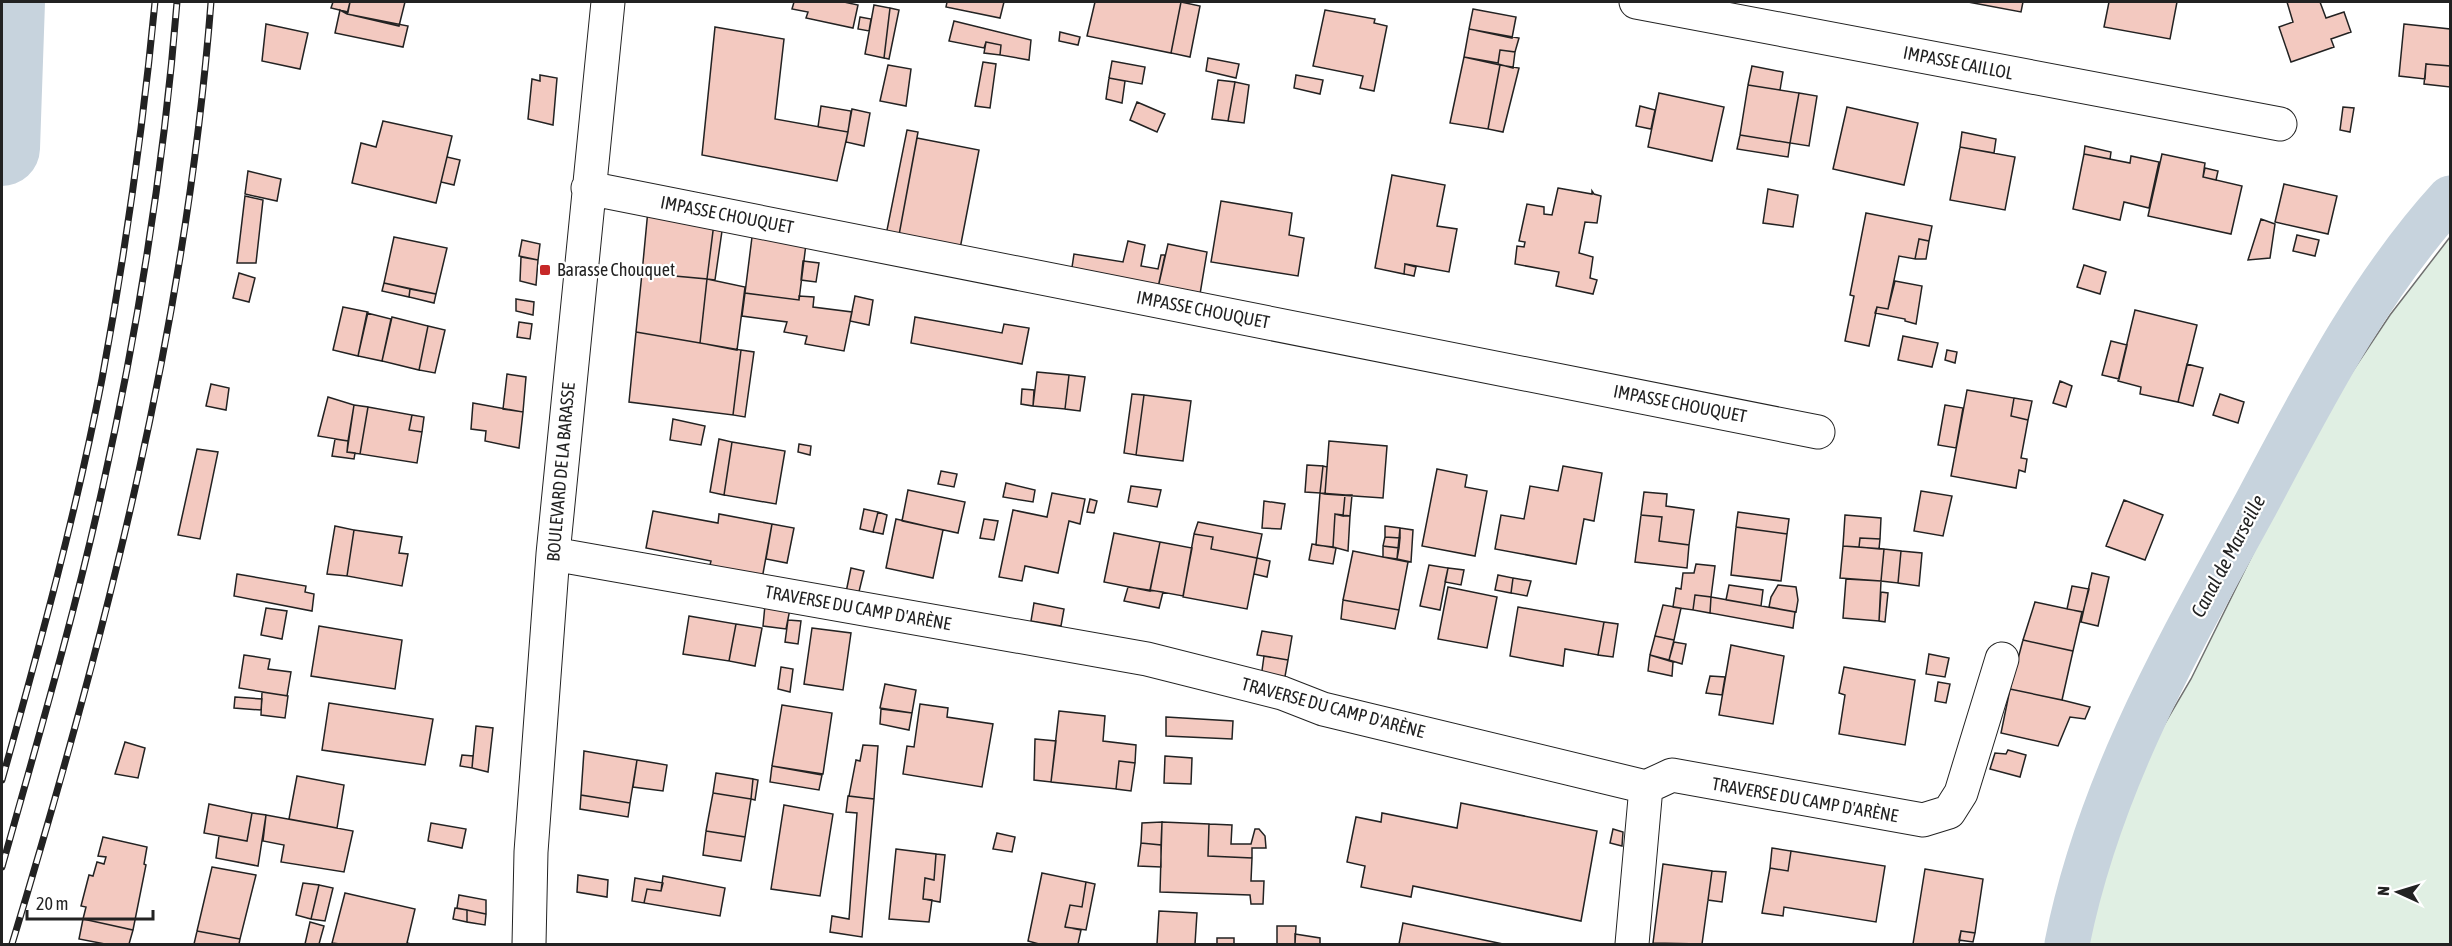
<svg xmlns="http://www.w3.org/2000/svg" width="2452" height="946" font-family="'Asap Condensed',sans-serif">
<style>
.green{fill:#e0efe3;stroke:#6f6f6f;stroke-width:1.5}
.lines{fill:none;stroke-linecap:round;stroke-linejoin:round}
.canal{stroke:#c7d3dd;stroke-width:45}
.river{stroke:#c7d3dd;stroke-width:76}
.building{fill:#f3c9c0;stroke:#222;stroke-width:1.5}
.minor-casing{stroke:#222;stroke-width:35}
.minor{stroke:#fff;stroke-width:33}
.rail-casing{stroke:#222;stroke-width:7}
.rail{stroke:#fff;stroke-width:4.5;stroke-dasharray:14;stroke-linecap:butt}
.poi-dot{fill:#c62828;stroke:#fff;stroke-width:2}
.labels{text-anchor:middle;stroke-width:4.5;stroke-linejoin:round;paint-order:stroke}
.street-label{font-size:18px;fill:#222;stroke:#fff}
.poi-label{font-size:18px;fill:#222;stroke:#fff;text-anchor:start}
.water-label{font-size:20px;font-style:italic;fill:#222;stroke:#fff}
</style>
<rect width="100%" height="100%" fill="#fff"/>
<path class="green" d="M2450 237V944H2087L2105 826 2191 679 2282 495 2332 402 2390 315Z"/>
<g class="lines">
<path class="canal" d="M2067 944C2099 783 2178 647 2256 504 2313 397 2368 288 2450 198"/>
<path class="river" d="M2 148 7 2"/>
</g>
<path class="building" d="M333 2H350L348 12 331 8Z
M350 2H405L399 26 347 14Z
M794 2H844L858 5 853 28 806 18 808 12 792 9Z
M947 2H1004L1000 18 946 7Z
M1095 2H1181L1171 53 1087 36Z
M1181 2 1200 6 1190 57 1171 53Z
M1968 2H2023L2021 12Z
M2109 2H2177L2170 39 2104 27Z
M2287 2H2320L2326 18 2344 12 2351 32 2331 39 2334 47 2291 62 2279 27 2293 22Z
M874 5 890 8 884 58 865 54Z
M890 8 899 10 889 59 884 58Z
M1473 9 1516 17 1512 38 1469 29Z
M340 10 347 14 408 26 403 47 335 33Z
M1325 10 1375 19 1374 23 1387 26 1374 91 1360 88 1363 76 1313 66Z
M860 17 871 19 869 31 858 29Z
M954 21 1031 40 1029 60 1000 55 1001 45 986 42 984 48 949 41Z
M266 24 308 33 300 69 262 61Z
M2404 24 2450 29V66L2426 64 2425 79 2399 76Z
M715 27 784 39 775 119 848 132 837 181 702 155Z
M1469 29 1519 38 1515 52 1500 50 1498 63 1464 57Z
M1060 32 1080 37 1078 45 1059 41Z
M986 42 1001 45 1000 55 984 53Z
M1500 50 1515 52 1513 68 1498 64Z
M1464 57 1500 65 1488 129 1450 123Z
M1208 58 1239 64 1236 78 1206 71Z
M1112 61 1145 67 1142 84 1109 78Z
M983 62 996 64 990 108 975 106Z
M2426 64 2450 66V87L2424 84Z
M888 65 911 69 906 106 880 101Z
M1500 65 1519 68 1503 132 1488 129Z
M1752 66 1783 72 1780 90 1748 85Z
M540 75 557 78 553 125 528 119 532 79 540 81Z
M1296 75 1323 80 1320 94 1294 88Z
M1109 78 1125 81 1122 103 1106 99Z
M1218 80 1235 82 1228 121 1212 119Z
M1235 82 1249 85 1244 123 1228 121Z
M1748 85 1799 93 1790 143 1740 135Z
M1659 93 1724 107 1712 161 1648 147Z
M1799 93 1817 96 1809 146 1790 143Z
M1137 102 1165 114 1157 132 1130 120Z
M821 106 851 111 848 132 818 127Z
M1640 106 1655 110 1651 129 1636 126Z
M1847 107 1918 123 1904 185 1833 169Z
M2343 107 2354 108 2350 132 2340 130Z
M852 109 870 113 864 146 846 142Z
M383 121 452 136 436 203 352 183 361 143 376 147Z
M907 130 918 132 899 235 885 240Z
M1962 132 1996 139 1994 153 1960 147Z
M1740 135 1790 143 1788 157 1737 149Z
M917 138 979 150 959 254 899 235Z
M2085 146 2111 152 2110 159 2084 154Z
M1960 147 2015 157 2005 210 1950 200Z
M2084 154 2130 163 2131 156 2159 162 2149 208 2124 202 2120 220 2073 209Z
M2162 154 2205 163 2203 177 2242 186 2231 234 2148 216Z
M447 157 460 160 454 185 441 182Z
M2205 168 2218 171 2216 180 2203 177Z
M248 171 281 179 277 201 245 194Z
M1392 175 1445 185 1437 226 1457 229 1449 272 1405 264 1404 274 1375 268Z
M2284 184 2337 196 2328 234 2275 222Z
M1558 188 1592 194V191L1594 194 1601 196 1597 223 1585 222 1579 253 1593 257 1590 278 1597 280 1593 294 1556 286 1559 272 1515 264 1517 246 1524 247 1525 242 1519 241 1527 204 1544 207V214L1552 215Z
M1768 189 1798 195 1793 227 1763 223Z
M245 196 263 200 256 263H237Z
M1221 201 1292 213 1289 235 1304 238 1298 276 1211 262Z
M648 210 714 223 707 279 642 273Z
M1866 213 1932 226 1929 241 1919 239 1915 259 1899 256 1888 309 1877 307 1869 346 1845 341 1854 296 1850 295Z
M2261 219 2275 224 2270 258 2248 260Z
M714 223 723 224 715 280 707 279Z
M2297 235 2319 240 2315 256 2293 251Z
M394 237 447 248 436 294 384 283Z
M752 237 806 244 799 300 745 293Z
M1919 239 1929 241 1926 259H1915Z
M522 240 540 244 538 260 519 256Z
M1128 241 1145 245 1141 266 1158 269 1161 255H1165L1157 292 1071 274 1074 254 1123 262Z
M1168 244 1207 252 1199 300 1157 292Z
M521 257 538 260 536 285 520 281Z
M803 261 819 263 816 282 801 280Z
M1405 264 1416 267 1414 276 1404 274Z
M2084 265 2106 272 2100 294 2077 287Z
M239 273 255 278 249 302 233 298Z
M642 273 707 279 700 343 636 332Z
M707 279 745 287 737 350 700 343Z
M1895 281 1922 286 1916 324 1905 321V319L1875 313 1877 307 1888 309Z
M384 283 410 289 409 297 382 291Z
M410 289 436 294 434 303 409 297Z
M745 293 799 300V296L814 297 813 307 852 312 844 351 805 344 807 336 784 332 787 322 742 316Z
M855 296 873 300 869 325 850 321Z
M516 299 534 302 533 315 516 311Z
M343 307 368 312 358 356 333 350Z
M2135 310 2197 325 2178 402 2140 394 2141 387 2118 381Z
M367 313 391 319 382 361 358 356Z
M392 317 428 326 419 370 382 361Z
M915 317 1002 333 1004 324 1029 328 1022 364 911 343Z
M519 322 532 324 530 339 517 337Z
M428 326 445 330 435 373 419 370Z
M636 332 741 350 733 415 629 402Z
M1903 336 1938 343 1932 367 1898 360Z
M2111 341 2127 345 2119 379 2102 375Z
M741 350 754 352 745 417 733 415Z
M1947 350 1957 352 1955 363 1945 360Z
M2187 364 2203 368 2193 406 2178 402Z
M1037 372 1069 375 1065 409 1033 406Z
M507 374 526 377 523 412 503 409Z
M1069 375 1085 377 1080 411 1065 409Z
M2060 381 2072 386 2066 407 2053 403Z
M211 384 229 388 226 410 206 406Z
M1022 389 1034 390 1033 406 1021 404Z
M1967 390 2014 398 2011 416 2028 420 2021 458 2027 459 2025 472 2019 470 2016 488 1951 476Z
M1132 394 1144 395 1136 455 1124 453Z
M2220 394 2244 402 2238 423 2213 415Z
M1144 395 1191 401 1183 461 1136 455Z
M328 397 354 405 348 441 318 436Z
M2014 398 2032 401 2028 420 2011 416Z
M473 403 523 412 519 448 485 441 486 431 471 429Z
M354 405 368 407 360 454 347 452Z
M1945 405 1963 408 1956 448 1938 445Z
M368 407 412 415 409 430 422 432 417 463 360 454Z
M412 415 424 417 422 432 409 430Z
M673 419 705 426 701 445 670 440Z
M335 439 348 441 347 452 355 453 354 459 332 456Z
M719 439 732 442 724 495 710 492Z
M1329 441 1387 446 1383 498 1325 494Z
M732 442 785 451 776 504 724 495Z
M799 444 811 446 810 455 798 452Z
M197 449 218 452 200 539 178 535Z
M1307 465 1323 466 1320 493 1305 492Z
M1323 466 1327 467 1325 494 1320 493Z
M1563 466 1602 473 1594 521 1584 519 1576 564 1495 549 1501 515 1524 519 1530 486 1558 491Z
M1437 469 1467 475 1465 487 1487 491 1475 556 1422 546Z
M941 471 957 474 954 487 938 484Z
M1006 483 1035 490 1033 502 1003 497Z
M1131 486 1161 490 1157 507 1128 502Z
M908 490 965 502 958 533 902 521Z
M1921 491 1952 496 1943 536 1914 531Z
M1644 492 1667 494 1666 506 1694 510 1689 545 1659 541 1662 517 1641 515Z
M1052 493 1085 499 1080 524 1069 521 1058 573 1025 566 1022 581 999 577 1013 510 1047 517Z
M1320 493 1345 495 1343 516 1335 514 1333 547 1316 545Z
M1345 495H1352L1350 516H1343Z
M1090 499 1097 501 1094 513 1087 512Z
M2124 500 2163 515 2145 560 2106 546Z
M1264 501 1285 504 1281 529 1262 528Z
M864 509 878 512 873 532 860 529Z
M653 511 718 523 719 514 772 524 762 579 709 569 711 561 646 548Z
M878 512 887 515 883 534 873 532Z
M1738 512 1789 519 1787 534 1736 527Z
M1335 514 1350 516 1348 551 1333 547Z
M1641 515 1662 517 1659 541 1689 545 1687 568 1635 562Z
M1845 515 1881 518 1880 539 1860 538 1859 547 1843 546Z
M896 519 943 530 933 578 886 568Z
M984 519 998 521 994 540 980 538Z
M1198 522 1262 534 1257 558 1211 549 1213 537 1194 534Z
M772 524 794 528 787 563 766 559Z
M335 526 354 530 347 576 327 574Z
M1385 526 1400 528V538L1385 537Z
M1736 527 1787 534 1781 581 1731 575Z
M1400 528 1413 530 1411 562 1397 559Z
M354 530 402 537 399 553 408 554 402 586 347 576Z
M1114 533 1160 542 1150 591 1104 582Z
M1194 534 1213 537 1211 549 1257 558 1247 609 1183 597Z
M1385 537 1400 538 1399 548 1383 546Z
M1860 538 1880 539 1879 549 1859 547Z
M1160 542 1192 548 1183 596 1150 590Z
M1312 544 1336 548 1333 564 1309 560Z
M1383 546 1399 548 1397 559 1383 557Z
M1843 546 1884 549 1881 581 1840 578Z
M1884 549 1901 551 1898 583 1881 581Z
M1353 551 1408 562 1399 610 1343 600Z
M1901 551 1922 553 1919 586 1898 583Z
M1257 558 1270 561 1267 577 1254 574Z
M1696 564 1715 566 1711 597 1695 595 1693 610 1673 607 1676 588 1681 589 1683 573H1694Z
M1429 565 1448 568 1440 610 1420 606Z
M851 568 864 571 856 604 844 602Z
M1448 568 1464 570 1461 585 1445 582Z
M2092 573 2109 577 2098 626 2081 622Z
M237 574 306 586 305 592 314 594 312 611 234 596Z
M1498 575 1513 578 1511 593 1495 590Z
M1513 578 1531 581 1527 596 1511 593Z
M1846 579 1881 581 1879 621 1843 618Z
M1729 585 1763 590 1761 606 1726 600Z
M1778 585 1796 587 1798 600 1796 612 1769 607 1771 597Z
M2072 586 2089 589 2083 612 2067 609Z
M1128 587 1163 592 1159 608 1124 601Z
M1448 587 1497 597 1487 648 1438 639Z
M1881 592 1888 593 1885 622 1879 621Z
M1695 595 1711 597 1710 613 1693 610Z
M1711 597 1795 612 1793 628 1710 613Z
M1343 600 1399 610 1395 629 1341 619Z
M2035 602 2082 612 2073 651 2023 640Z
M1034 603 1064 609 1061 626 1031 621Z
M765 605 790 609 786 629 763 626Z
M1663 605 1681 608 1674 640 1655 636Z
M1518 607 1604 622 1598 655 1565 649 1563 666 1510 656Z
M266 608 287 611 282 639 261 635Z
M689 616 736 624 729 661 683 654Z
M788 620 801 621 798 644 785 642Z
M1604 622 1618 624 1613 657 1598 655Z
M736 624 762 628 755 666 729 661Z
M319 626 402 640 395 689 311 676Z
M812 628 851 633 843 690 804 684Z
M1262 631 1292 636 1288 660 1257 655Z
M1655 636 1674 640 1669 660 1650 655Z
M2023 640 2073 651 2062 700 2010 689Z
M1674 642 1686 644 1682 664 1669 660Z
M1731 645 1784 656 1773 724 1719 715Z
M1929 654 1949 658 1945 677 1926 674Z
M244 655 270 659 268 669 291 672 287 696 239 688Z
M1650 655 1673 662 1672 676 1648 671Z
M1264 656 1288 660 1284 682 1261 678Z
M781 667 793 669 790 692 778 689Z
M1844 667 1915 680 1905 745 1839 734 1845 695 1839 693Z
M1710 676 1725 677 1722 695 1706 693Z
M1938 682 1950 684 1946 703 1935 701Z
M885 684 916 690 912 713 880 708Z
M2010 689 2062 700 2090 707 2085 719 2070 717 2058 746 2001 733Z
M262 692 288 696 285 718 261 715Z
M235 697 262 699 261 710 234 708Z
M329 703 433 719 425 765 322 750Z
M920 704 948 708 947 717 993 724 982 787 903 774 907 746 914 747Z
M782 705 832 713 823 774 772 766Z
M881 709 912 713 909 730 880 724Z
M1059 711 1105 716 1103 741 1136 745 1135 763 1119 761 1116 789 1051 782Z
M1166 717 1233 721 1232 739 1166 736Z
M476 726 493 728 488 772 472 768Z
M1035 739 1056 741 1051 782 1034 780Z
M125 742 145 748 138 778 115 774Z
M863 745 878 746 874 799 849 796 856 760 860 761Z
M2008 750 2026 755 2020 777 1990 769 1995 753 2006 754Z
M584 751 637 760 630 803 581 795Z
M462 755 473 756 472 768 460 766Z
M1165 756 1192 758 1191 784 1164 783Z
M637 760 667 765 663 791 633 787Z
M1119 761 1135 763 1131 791 1116 789Z
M772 766 822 775 819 790 770 782Z
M716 773 753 779 751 799 713 793Z
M297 776 344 785 337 828 289 819Z
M753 779 758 780 755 800 751 799Z
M713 793 751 799 745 837 706 831Z
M581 795 630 803 628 817 580 809Z
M848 796 874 799 862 937 830 932 832 916 849 919 857 813 846 812Z
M1461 803 1597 831 1581 921 1413 886 1411 897 1361 887 1365 866 1347 862 1356 817 1381 822 1382 813 1457 828Z
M209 804 252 813 247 841 204 833Z
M784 805 833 814 820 896 771 889Z
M252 813 266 815 258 866 216 858 219 836 247 841Z
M266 815 353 831 344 872 281 862 284 845 263 841Z
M1162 822 1209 824 1208 856 1252 858 1251 881H1264L1263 904H1251L1250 895 1160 892Z
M1162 822 1161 845 1141 843 1142 823Z
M431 823 466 829 462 848 428 841Z
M1209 824 1232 825 1231 844H1251L1255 829H1259L1265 836 1266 848H1252V858L1208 856Z
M1613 829 1623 832 1622 846 1610 843Z
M706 831 745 837 741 861 703 855Z
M997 833 1015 837 1012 852 993 849Z
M103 837 147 847 144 864 146 865 133 930 83 919 86 907 81 906 89 875 93 876 97 862 104 864 106 857 98 856Z
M1141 843 1161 845V867L1138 866Z
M1772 848 1791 851 1788 871 1770 868Z
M896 849 936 854 934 880 925 878 923 899 932 900 929 922 889 919Z
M1791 851 1885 866 1876 922 1784 907 1783 916 1762 913 1770 868 1788 871Z
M936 854 945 855 940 902 923 899 925 878 934 880Z
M1663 864 1712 871 1702 944 1653 943Z
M212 867 256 875 240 939 197 931Z
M1925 869 1983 879 1975 933 1961 931 1959 944H1913Z
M1712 871 1726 872 1722 902 1708 900Z
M1042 873 1086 882 1082 907 1070 905 1065 927 1081 930 1078 944H1039L1028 941Z
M578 875 608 880 607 897 577 892Z
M663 876 725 888 720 916 644 903 647 889 661 891Z
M635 878 663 883 661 891 647 889 644 903 632 901Z
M1086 882 1095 884 1086 930 1065 927 1070 905 1082 907Z
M303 883 319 885 311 919 296 915Z
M319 885 333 888 325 921 311 919Z
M345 893 415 909 407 943 411 944H340L332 943Z
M459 895 486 900V914L457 908Z
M455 908 467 910V922L453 919Z
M467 910 486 914 485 925 467 922Z
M1159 911 1197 913 1195 944H1157Z
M83 919 133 930 129 944H105L79 939Z
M310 922 324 926 319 944H305Z
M1403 923 1503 944H1399Z
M1277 926H1296L1295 944H1277Z
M197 931 240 939 239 944H194Z
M1961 931 1975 933 1973 942 1959 940Z
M1295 934 1320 938V944H1295Z
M1217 938H1234V944H1217Z"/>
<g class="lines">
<defs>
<path id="minor" d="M1636 2 2280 124
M588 188 1818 432
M553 554 1147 659 1282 693 1323 709 1646 787 1672 775 1923 820 1949 812 1961 793 2002 659
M529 944 531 852 553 554 608 2
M1632 944 1646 787"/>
</defs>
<use href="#minor" class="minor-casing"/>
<use href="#minor" class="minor"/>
<defs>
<path id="rail" d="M2 780C39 648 76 514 102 379 125 254 143 128 155 2
M2 867C37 742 74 617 102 490 138 329 164 165 177 2
M12 944C106 635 186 325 211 2"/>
</defs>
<use href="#rail" class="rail-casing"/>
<use href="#rail" class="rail"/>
</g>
<rect class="poi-dot" x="539" y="264" width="12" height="12" rx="3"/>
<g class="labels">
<g class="street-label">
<text transform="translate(1958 63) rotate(11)" y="6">IMPASSE CAILLOL</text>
<text transform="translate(727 215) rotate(11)" y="6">IMPASSE CHOUQUET</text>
<text transform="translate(1203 310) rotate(11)" y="6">IMPASSE CHOUQUET</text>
<text transform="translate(1680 404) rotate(11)" y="6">IMPASSE CHOUQUET</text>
<text transform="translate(561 472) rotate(-85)" y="6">BOULEVARD DE LA BARASSE</text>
<text transform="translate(858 608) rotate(10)" y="6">TRAVERSE DU CAMP D'ARÈNE</text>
<text transform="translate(1333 708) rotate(15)" y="6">TRAVERSE DU CAMP D'ARÈNE</text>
<text transform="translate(1805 800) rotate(10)" y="6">TRAVERSE DU CAMP D'ARÈNE</text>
</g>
<g class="poi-label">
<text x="557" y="276">Barasse Chouquet</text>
</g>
<g class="water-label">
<text transform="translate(2228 556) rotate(-62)" y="7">Canal de Marseille</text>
</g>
</g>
<rect width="2452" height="946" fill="none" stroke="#222222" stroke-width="6"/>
<g transform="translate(2398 892) rotate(274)" stroke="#ffffff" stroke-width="4.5" paint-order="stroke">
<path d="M0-4.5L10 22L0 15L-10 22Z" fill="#222222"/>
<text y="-9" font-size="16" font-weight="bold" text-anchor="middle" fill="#222222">N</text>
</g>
<path d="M27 910v9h126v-9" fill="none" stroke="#222222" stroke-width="3"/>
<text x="36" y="910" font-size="18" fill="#222222" stroke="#ffffff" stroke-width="4.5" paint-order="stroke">20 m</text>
</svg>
